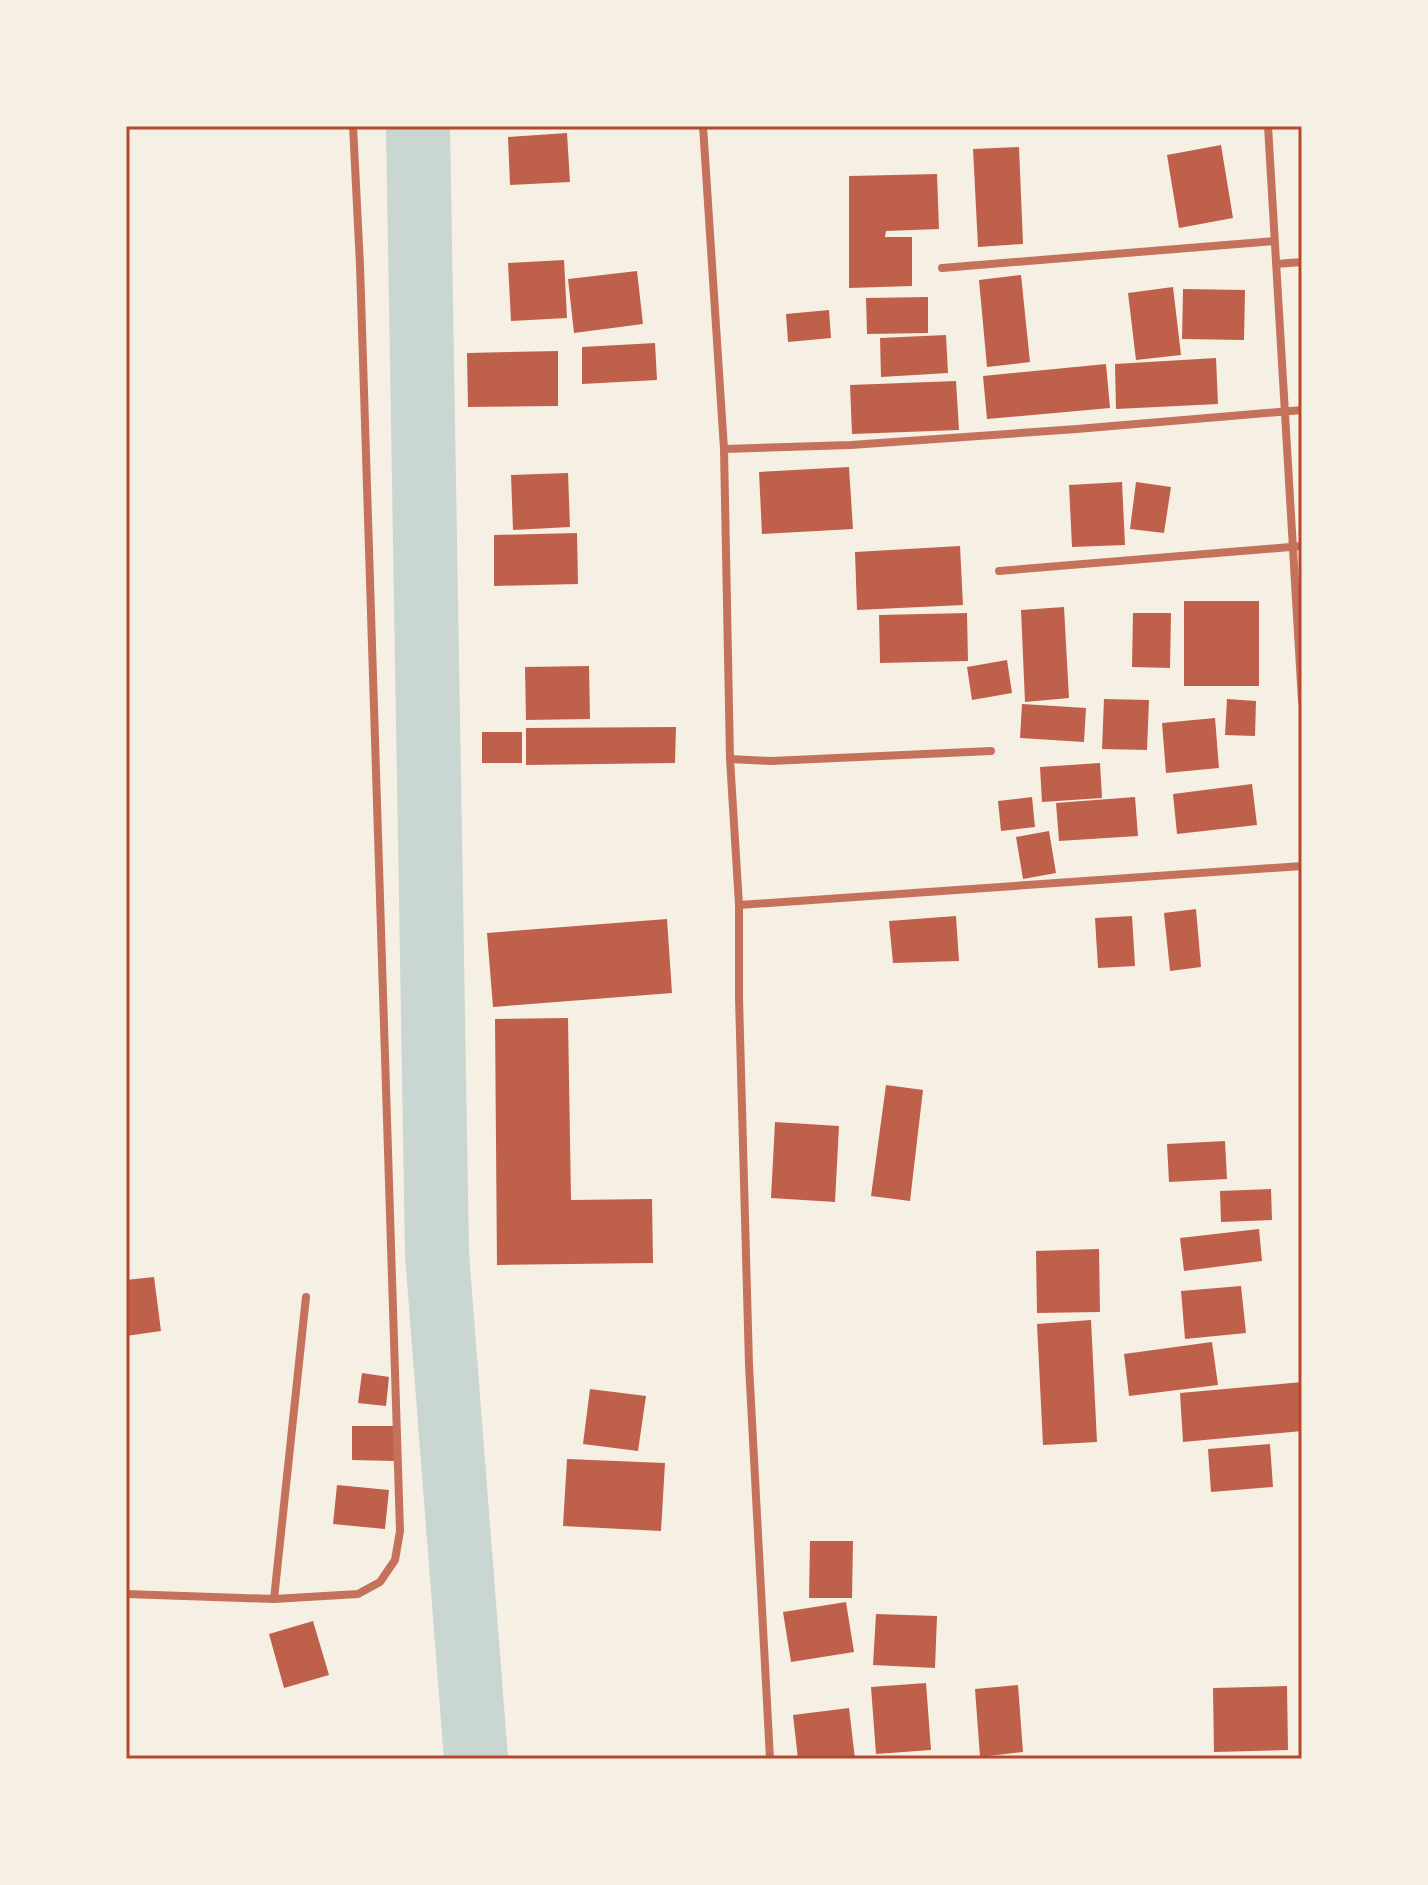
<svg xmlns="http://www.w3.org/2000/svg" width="1428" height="1885" font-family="Raleway,sans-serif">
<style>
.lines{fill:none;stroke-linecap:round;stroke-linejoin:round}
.river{stroke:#c9d6d2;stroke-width:64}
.building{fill:#bf614a}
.minor{stroke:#c5725c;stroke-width:8}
.neatline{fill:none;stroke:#b5482f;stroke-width:3}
</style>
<rect width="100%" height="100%" fill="#f6efe4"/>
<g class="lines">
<path class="river" d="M418 126 437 1254 476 1759"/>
</g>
<path class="building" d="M567 133 570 182 510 185 508 137Z
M1221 145 1233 218 1179 228 1167 155Z
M1019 147 1023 244 978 247 973 149Z
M937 174 939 229 886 231 885 237H912V286L849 288V176Z
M564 260 567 318 511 321 508 263Z
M637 271 643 324 574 333 568 279Z
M1021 275 1030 362 987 367 979 280Z
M1173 287 1181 355 1136 360 1128 293Z
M1183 289 1245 290 1244 340 1182 339Z
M928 297V333L867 334 866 298Z
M829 310 831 338 788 342 786 314Z
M946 335 948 373 881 377 880 338Z
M655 343 657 380 582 384V347Z
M558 351V406L468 407 467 353Z
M1216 358 1218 404 1116 409 1115 364Z
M1106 364 1110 408 987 419 983 376Z
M956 381 959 430 852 434 850 385Z
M849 467 853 529 762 534 759 472Z
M568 473 570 527 513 530 511 475Z
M1122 482 1125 545 1072 547 1069 485Z
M1136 482 1171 487 1164 533 1130 529Z
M577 533 578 584 494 586V535Z
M960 546 963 605 857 610 855 552Z
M1184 601H1259V686H1184Z
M1064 607 1069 698 1025 702 1021 610Z
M967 613 968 661 880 663 879 615Z
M1133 613H1171L1170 668 1132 667Z
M1007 660 1012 693 972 700 967 667Z
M589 666 590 719 526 720 525 667Z
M1104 699 1149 700 1147 750 1102 749Z
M1227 699 1256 701 1255 736 1225 735Z
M1022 704 1086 708 1084 742 1020 738Z
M1215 718 1219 768 1166 773 1162 723Z
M676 727 675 763 526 765V728Z
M482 732H522V763H482Z
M1100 763 1102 798 1042 802 1040 767Z
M1252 784 1257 825 1177 834 1173 794Z
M1032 797 1035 827 1001 831 998 801Z
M1135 797 1138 836 1059 841 1056 803Z
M1049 831 1056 873 1023 879 1016 837Z
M1196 909 1201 967 1170 971 1164 913Z
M956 916 959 961 893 963 889 921Z
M1132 916 1135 966 1098 968 1095 918Z
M667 919 672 993 493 1007 487 933Z
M568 1018 571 1200 652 1199 653 1263 497 1265 495 1019Z
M886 1085 923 1090 910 1201 871 1196Z
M775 1122 839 1126 835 1202 771 1198Z
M1225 1141 1227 1179 1169 1182 1167 1144Z
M1271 1189 1272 1220 1221 1222 1220 1191Z
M1259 1229 1262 1261 1184 1271 1180 1238Z
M1099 1249 1100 1312 1037 1313 1036 1251Z
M154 1277 161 1331 126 1336V1280Z
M1241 1286 1246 1333 1185 1339 1181 1291Z
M1091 1320 1097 1442 1043 1445 1037 1324Z
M1212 1342 1218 1385 1129 1396 1124 1354Z
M362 1373 389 1377 386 1406 358 1403Z
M1302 1382V1431L1183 1442 1180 1393Z
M590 1389 646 1396 638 1451 583 1444Z
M352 1426H396L395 1461 352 1460Z
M1270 1444 1273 1487 1211 1492 1208 1449Z
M567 1459 665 1463 661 1531 563 1526Z
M337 1485 389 1490 385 1529 333 1524Z
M810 1541H853L852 1598H809Z
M846 1602 854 1652 791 1662 783 1612Z
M876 1614 937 1616 935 1668 873 1665Z
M313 1621 329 1675 284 1688 269 1634Z
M926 1683 931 1750 876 1754 871 1687Z
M1018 1685 1023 1752 980 1757 975 1689Z
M1287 1686 1288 1750 1214 1752 1213 1688Z
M849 1708 855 1759H798L793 1715Z"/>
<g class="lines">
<path class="minor" d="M703 126 724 449 730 759
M1268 126 1302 701
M1276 264 1302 262
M942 268 1274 241
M724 449 851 445 1077 429 1302 410
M999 571 1302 546
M739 905 1302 866
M126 1594 274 1599 358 1594 380 1582 395 1560 400 1531 360 265 353 126
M274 1599 306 1297
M770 1759 749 1365 739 998V905L730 759 771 761 991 751"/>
</g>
<rect width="1428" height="1885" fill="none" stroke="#f6efe4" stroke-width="256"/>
<rect x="128" y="128" width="1172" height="1629" class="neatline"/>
</svg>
